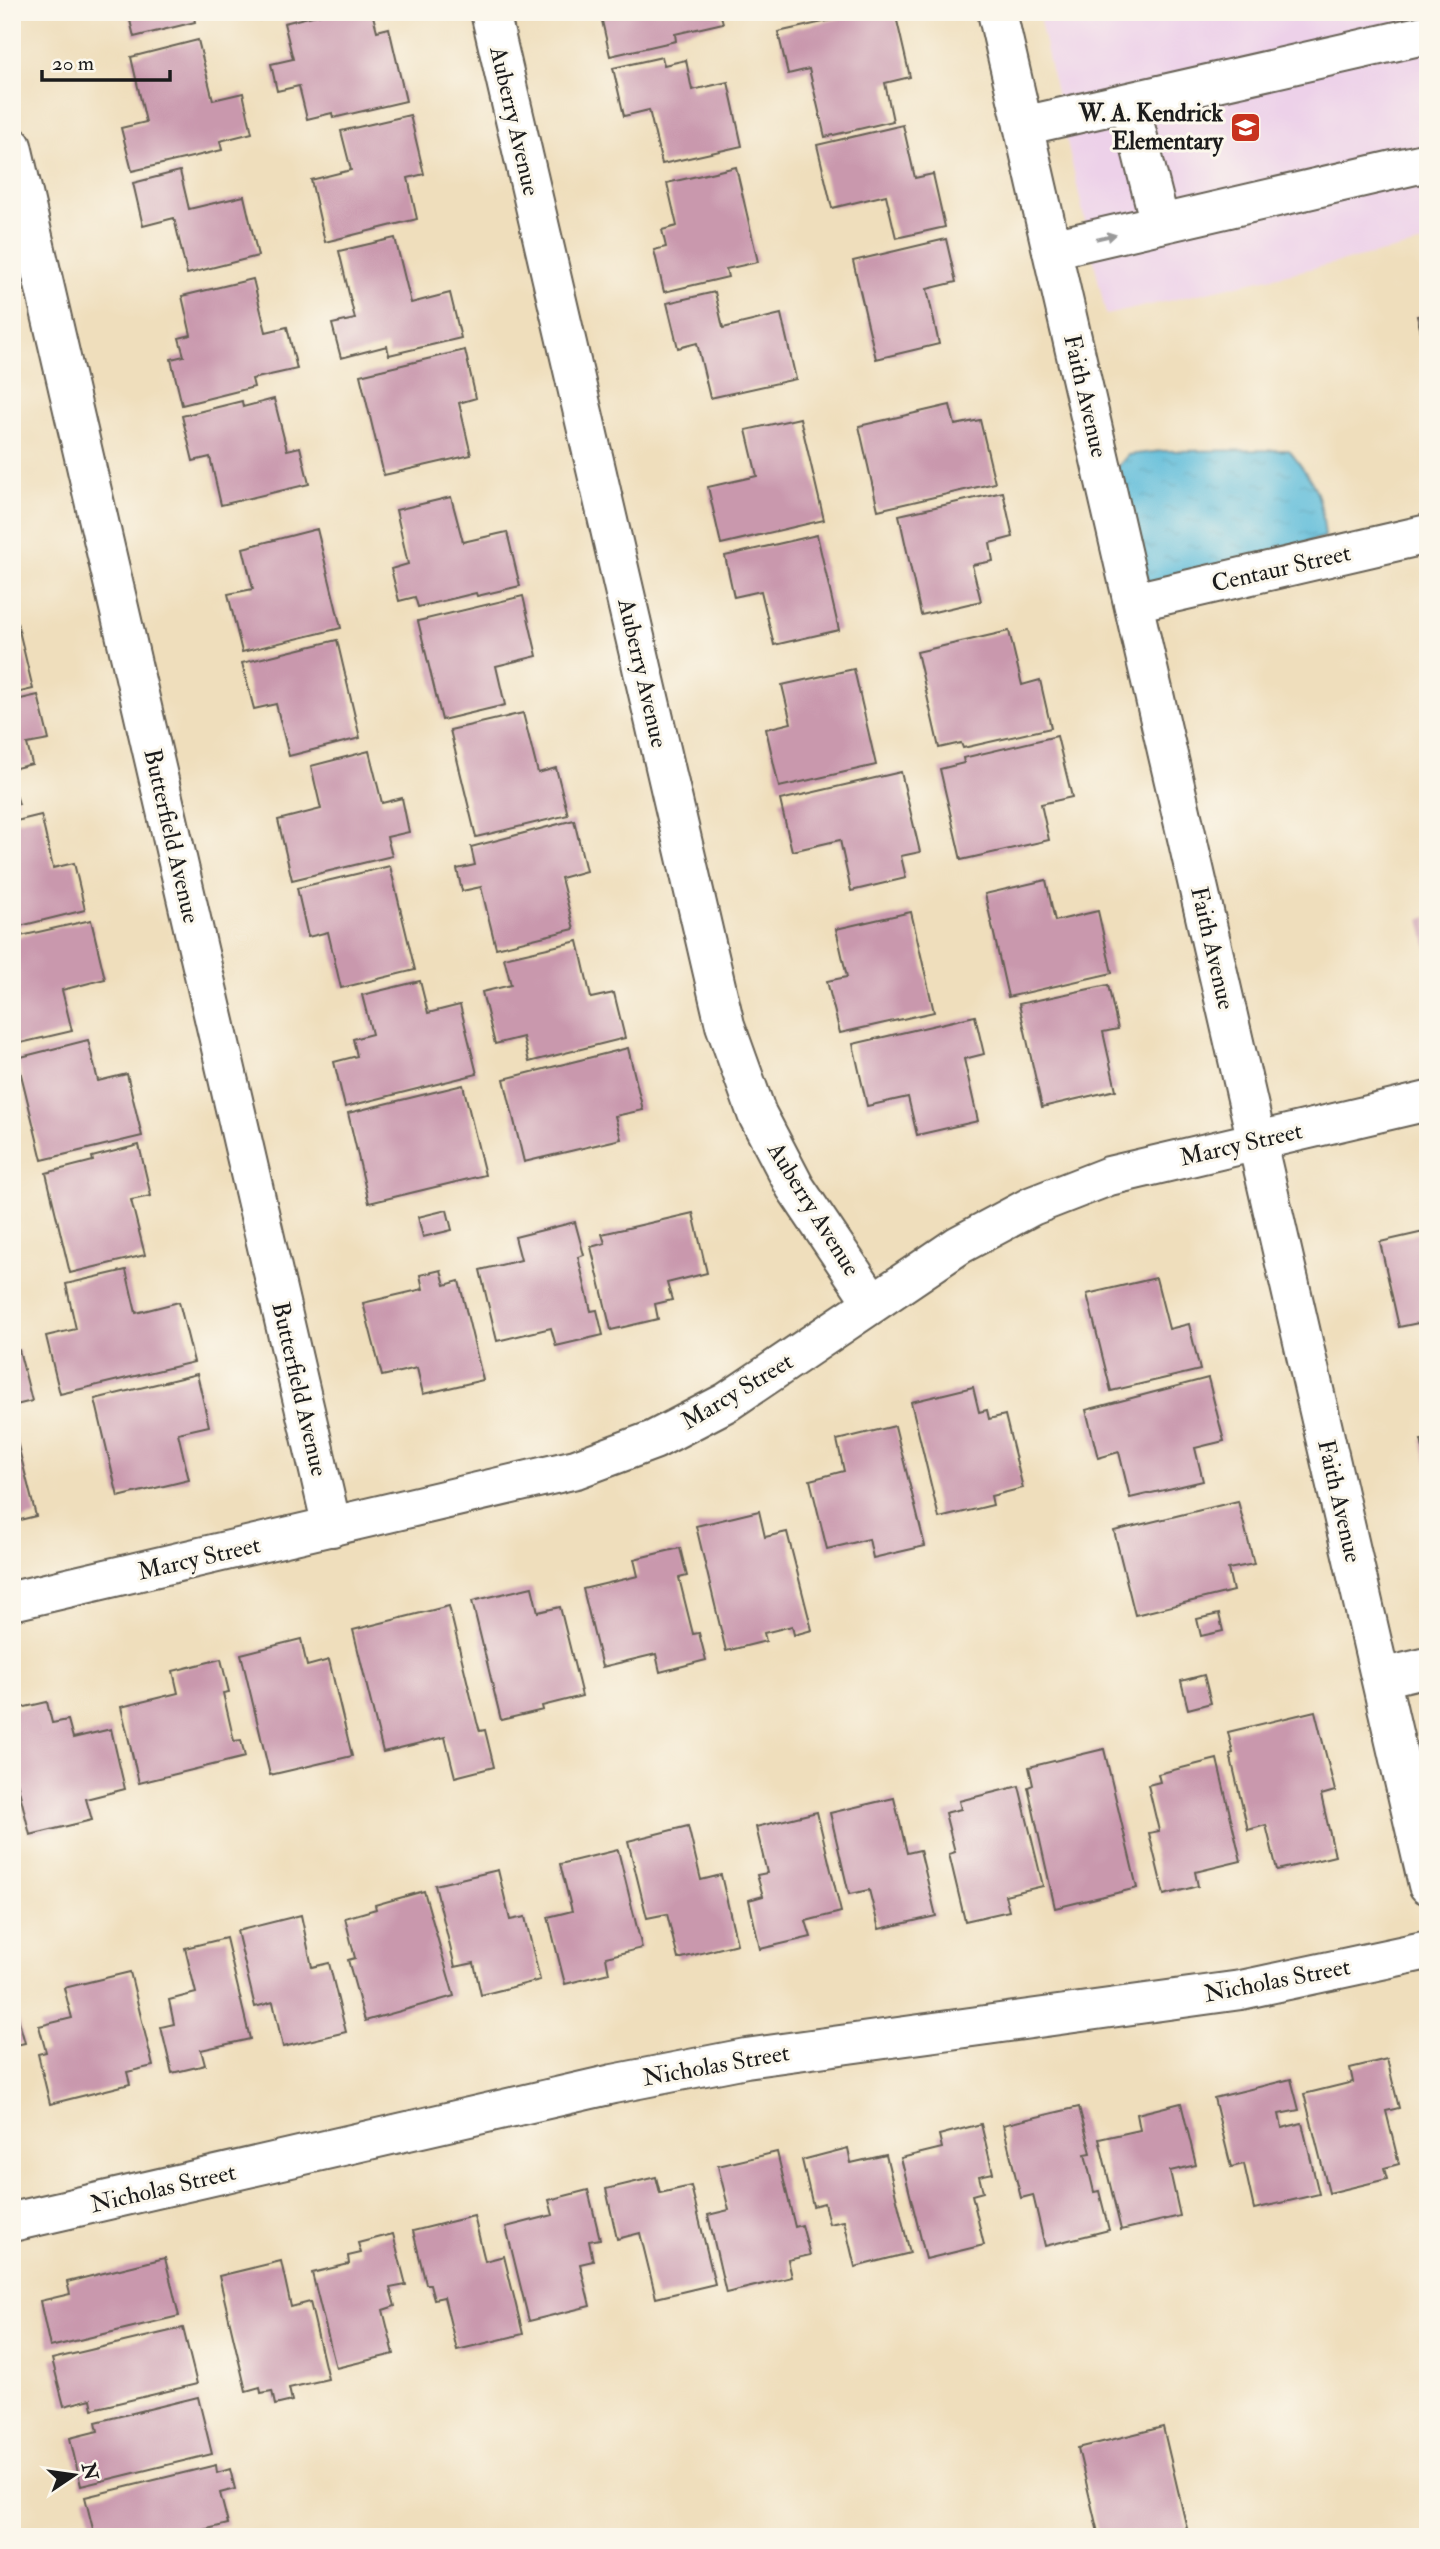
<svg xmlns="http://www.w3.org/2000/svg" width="1440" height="2549" font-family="'IM FELL Double Pica',serif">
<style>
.built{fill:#edd1e9}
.water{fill:url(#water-ripples);stroke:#3c6c7a;stroke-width:2}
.building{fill:#c998ad}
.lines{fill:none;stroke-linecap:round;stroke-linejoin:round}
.minor-casing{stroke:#666054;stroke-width:42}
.minor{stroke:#fff;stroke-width:38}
.oneway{fill:#999}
.labels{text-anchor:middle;stroke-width:6;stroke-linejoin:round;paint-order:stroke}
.poi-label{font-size:24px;font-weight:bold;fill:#1c1c1c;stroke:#fbf7ec;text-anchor:end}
.street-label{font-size:24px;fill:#1c1c1c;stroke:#fbf7ec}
</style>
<defs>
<pattern id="water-ripples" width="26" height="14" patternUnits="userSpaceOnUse" patternTransform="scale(1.75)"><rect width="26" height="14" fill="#5bbbd9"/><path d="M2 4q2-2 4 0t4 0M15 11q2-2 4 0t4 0" fill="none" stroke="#4fa0ba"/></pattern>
</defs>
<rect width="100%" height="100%" fill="#fbf7ec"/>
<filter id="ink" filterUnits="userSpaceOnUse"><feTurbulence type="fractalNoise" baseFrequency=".0143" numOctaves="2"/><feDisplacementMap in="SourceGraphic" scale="14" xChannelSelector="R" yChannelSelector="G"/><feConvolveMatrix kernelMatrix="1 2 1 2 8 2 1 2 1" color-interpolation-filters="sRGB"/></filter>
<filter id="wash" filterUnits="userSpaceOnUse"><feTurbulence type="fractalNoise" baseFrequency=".00686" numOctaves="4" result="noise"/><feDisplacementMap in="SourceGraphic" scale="28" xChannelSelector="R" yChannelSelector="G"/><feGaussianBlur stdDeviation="1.57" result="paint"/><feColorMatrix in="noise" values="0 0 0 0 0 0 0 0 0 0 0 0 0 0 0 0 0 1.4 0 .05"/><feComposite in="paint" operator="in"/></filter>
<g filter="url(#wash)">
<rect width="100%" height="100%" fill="#efdebc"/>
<path class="built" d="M1038 12H1428V242L1106 315Z"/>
<path class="water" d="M1289 450C1316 485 1321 492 1325 537L1150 585 1116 490 1115 470 1128 455 1162 451Z"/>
<g id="blocks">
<path class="building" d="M128 12H193L195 22 134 37Z
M258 12H288V13L260 20Z
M329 12H372L377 31 389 28 406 101 333 118 332 113 307 119 299 86 277 91 271 64 293 59 284 23Z
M600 12H720L723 23 675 34 676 41 610 56Z
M777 12H805V13L779 19Z
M868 12H895L910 77 885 83 893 121 825 137 809 69 788 74 778 32Z
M198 40 213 100 243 93 252 133 220 141 222 150 132 171 121 128 146 122 131 57Z
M662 57 664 65 686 60 692 90 728 82 742 146 662 164 649 110 624 116 613 68Z
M410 115 424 174 408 178 417 219 325 242 311 180 351 170 341 131Z
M903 125 915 178 933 174 945 227 896 238 886 195 832 208 817 145Z
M736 167 758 262 726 269 728 277 664 292 654 250 666 247 662 230 677 226 667 183Z
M180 171 189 209 244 196 258 256 187 274 174 218 143 226 133 183Z
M395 238 411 303 450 293 461 338 389 355 387 346 341 358 332 324 355 319 339 251Z
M946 239 956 282 927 289 939 344 876 359 853 261Z
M253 279 266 332 287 327 297 369 252 379 254 387 182 405 171 359 184 356 179 338 191 335 182 296Z
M715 292 723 328 781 314 796 379 710 398 697 343 678 348 667 303Z
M1428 314V356H1427L1417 316Z
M465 350 476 398 459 403 471 455 384 475 360 375Z
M274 399 287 450 300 447 309 484 221 505 210 457 193 461 182 416 242 401 243 407Z
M950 405 955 425 980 420 995 483 878 510 859 426Z
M800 418 824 520 721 544 708 487 757 476 746 430Z
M1003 492 1013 537 990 543 993 561 972 565 981 601 921 615 899 515Z
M451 497 463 542 507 532 520 586 477 596 476 593 418 607 415 597 399 601 391 569 408 564 396 510Z
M317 529 341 628 242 652 228 594 253 589 243 548Z
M817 535 839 630 774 645 761 591 734 597 725 556Z
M523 596 537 656 496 666 505 705 442 720 418 621Z
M17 622 33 689 12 694V623Z
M1009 631 1022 685 1040 680 1051 728 963 748 961 743 939 748 917 652Z
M337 640 360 738 289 756 276 704 254 709 242 663Z
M854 669 876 765 779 787 766 729 791 723 782 685Z
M38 695 49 740 27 744 32 764 12 769V701Z
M523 713 538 773 556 768 568 815 476 837 450 730Z
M1057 736 1072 797 1041 804 1049 840 961 860 940 769 964 763 963 758Z
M369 751 382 803 402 798 409 832 387 837 392 856 292 880 278 820 321 809 311 766Z
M901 772 920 852 901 856 906 878 851 891 840 840 792 851 780 800Z
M12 782 19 804 12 806Z
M41 815 53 868 74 863 85 910 12 928V822Z
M574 820 586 871 561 878 574 929 496 948 481 887 462 891 457 869 475 865 471 847Z
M390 866 415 970 341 988 328 932 308 937 297 888Z
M1046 880 1055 921 1098 911 1112 973 1008 997 985 894Z
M911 912 934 1012 840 1033 827 981 847 977 836 929Z
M1428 917V949H1427L1420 919Z
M91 920 105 979 62 990 72 1031 12 1045V938Z
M578 941 591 998 614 993 625 1038 529 1062 523 1037 495 1044 482 992 511 985 504 958Z
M420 981 428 1013 460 1005 477 1074 345 1107 334 1062 357 1056 353 1039 372 1034 362 995Z
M1108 985 1118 1029 1103 1032 1116 1090 1042 1107 1019 1004Z
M975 1016 984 1054 964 1059 978 1121 917 1135 908 1097 867 1106 853 1044Z
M88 1040 98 1081 127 1074 142 1136 42 1160 17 1058Z
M628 1048 643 1110 615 1116 621 1139 524 1162 504 1079Z
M463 1085 485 1175 369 1203 348 1113Z
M139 1145 151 1196 131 1200 145 1255 70 1273 46 1173 93 1161 92 1157Z
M447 1210 452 1230 423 1237 418 1217Z
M693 1213 707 1273 667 1283 672 1300 655 1304 658 1319 611 1330 591 1247 605 1243 602 1234Z
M575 1222 584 1255 578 1257 591 1311 597 1310 603 1335 556 1346 551 1328 497 1341 480 1270 521 1260 515 1237Z
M1428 1231V1321L1399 1327 1380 1242Z
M126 1270 136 1313 179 1302 194 1362 60 1394 46 1336 76 1329 66 1284Z
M441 1270 445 1285 459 1281 483 1380 423 1394 417 1368 382 1376 363 1303 423 1289 420 1275Z
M1156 1278 1169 1329 1189 1324 1200 1370 1111 1391 1087 1294Z
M19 1350 32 1401 12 1406V1351Z
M197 1374 209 1426 178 1433 189 1480 118 1497 95 1399Z
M1208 1378 1224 1441 1195 1448 1203 1481 1130 1498 1119 1452 1098 1458 1086 1410Z
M973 1387 979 1412 987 1410 989 1419 1005 1415 1023 1488 991 1496 993 1505 939 1518 911 1402Z
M12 1422 36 1516 12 1522Z
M895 1426 925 1546 873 1558 869 1539 827 1549 810 1480 844 1471 837 1440Z
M1428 1439V1464H1427L1421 1440Z
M1238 1501 1254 1564 1228 1569 1233 1591 1135 1615 1114 1531Z
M759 1511 765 1537 787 1532 812 1630 794 1635 792 1626 764 1633 766 1641 726 1651 696 1526Z
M680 1548 687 1576 679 1578 693 1634 699 1633 706 1660 660 1672 656 1654 602 1667 583 1589 638 1576 634 1559Z
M532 1587 538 1612 560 1607 582 1696 542 1706 543 1710 501 1720 472 1601Z
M449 1606 477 1722 480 1731 485 1730 494 1767 455 1777 445 1737 383 1752 353 1630Z
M1219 1614 1223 1631 1201 1636 1197 1619Z
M301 1639 307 1666 329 1660 352 1756 270 1775 241 1654Z
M221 1659 229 1692 223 1693 234 1741 241 1740 245 1757 139 1783 121 1707 178 1693 173 1671Z
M1204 1675 1211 1703 1188 1709 1181 1681Z
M47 1702 52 1723 68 1720 73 1738 111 1729 125 1789 86 1799 92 1820 30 1835 12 1761V1710Z
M1315 1711 1335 1791 1321 1795 1335 1856 1277 1870 1266 1825 1248 1830 1230 1754 1233 1753 1228 1732Z
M1104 1749 1137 1888 1055 1908 1028 1787 1033 1785 1029 1767Z
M1217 1759 1241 1861 1195 1872 1198 1886 1164 1895 1149 1833 1159 1831 1148 1785 1160 1782 1158 1774Z
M1019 1786 1043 1886 1005 1895 1009 1911 965 1921 949 1854 955 1852 945 1813 961 1809 959 1801Z
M894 1798 907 1853 920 1850 936 1916 879 1929 869 1890 849 1894 830 1813Z
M817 1812 841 1912 806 1921 811 1937 760 1949 749 1900 763 1896 757 1875 767 1873 756 1827Z
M688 1826 701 1880 721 1875 737 1944 678 1959 667 1914 647 1918 628 1841Z
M618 1850 642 1948 606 1957 609 1973 565 1984 548 1917 572 1911 560 1864Z
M498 1870 510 1920 525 1917 540 1980 481 1995 474 1963 455 1967 435 1885Z
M424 1891 454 1996 365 2021 348 1960 355 1958 345 1918 376 1909 375 1905Z
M301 1915 312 1967 329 1963 346 2032 283 2047 273 2002 255 2007 237 1931Z
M226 1938 250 2039 201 2050 205 2065 172 2073 161 2027 174 2024 169 2000 196 1993 185 1948Z
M130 1972 153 2066 127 2072 130 2084 50 2104 38 2054 46 2052 39 2026 72 2018 64 1988Z
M12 1996 25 2043 12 2046Z
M1387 2059 1399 2108 1386 2111 1399 2164 1384 2168 1387 2179 1329 2193 1304 2094 1353 2082 1350 2068Z
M1291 2079 1299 2110 1279 2114 1282 2128 1302 2123 1319 2194 1254 2209 1244 2164 1231 2167 1214 2098Z
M1181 2103 1196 2165 1170 2171 1180 2216 1121 2230 1099 2139 1140 2130 1137 2114Z
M1079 2107 1091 2153 1085 2154 1094 2192 1099 2191 1109 2230 1045 2246 1033 2195 1021 2198 1003 2125Z
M981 2124 993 2173 979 2176 983 2192 972 2195 984 2245 926 2259 901 2158 942 2148 939 2135Z
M848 2148 851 2163 886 2155 910 2253 855 2267 844 2221 829 2224 824 2203 813 2206 802 2160Z
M777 2152 795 2227 802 2225 810 2255 788 2260 792 2277 726 2293 708 2215 729 2210 718 2166Z
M656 2177 660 2193 691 2186 715 2284 656 2298 640 2233 617 2239 606 2189Z
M588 2190 600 2239 589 2241 593 2261 580 2264 590 2306 529 2321 506 2227 553 2215 549 2200Z
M474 2216 485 2261 504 2256 523 2334 457 2350 444 2297 434 2299 430 2284H426L413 2231Z
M393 2234 406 2285 390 2288 395 2306 383 2310 394 2354 336 2368 312 2273 349 2264 348 2256 361 2253 358 2243Z
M165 2258 179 2316 50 2347 40 2301 70 2294 67 2282Z
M281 2261 291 2307 310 2302 328 2379 289 2388 292 2401 275 2405 272 2391 261 2393 260 2387 246 2391 219 2276Z
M183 2328 197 2384 93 2409 91 2399 64 2406 52 2359Z
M198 2397 212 2454 81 2486 70 2438 98 2431 96 2422Z
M1163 2427 1189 2537H1099L1078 2448Z
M216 2465 217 2473 230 2469 235 2489 220 2493 228 2524 174 2537H95L85 2497Z"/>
</g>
</g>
<g filter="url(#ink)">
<use href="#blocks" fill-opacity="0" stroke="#666054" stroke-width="2"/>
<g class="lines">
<defs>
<path id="minor" d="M490 12 725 1025 757 1114 795 1187 873 1303
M997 12 1428 1885
M1129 102 1160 224
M1023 126 1428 34
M12 146 332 1527
M1052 249 1428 162
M1134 602 1428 534
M12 1601 576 1469 654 1440 727 1402 959 1245 1032 1206 1109 1176 1428 1101
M1381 1678 1428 1667
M12 2222 613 2084 746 2058 1241 1990 1428 1950"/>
</defs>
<use href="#minor" class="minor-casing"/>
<use href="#minor" class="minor"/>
</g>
<defs><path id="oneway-solid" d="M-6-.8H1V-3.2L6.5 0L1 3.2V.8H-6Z" transform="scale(1.75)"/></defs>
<use class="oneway" href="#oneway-solid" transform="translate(1106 237) rotate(-13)"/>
</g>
<defs>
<symbol id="school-square" viewBox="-11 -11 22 22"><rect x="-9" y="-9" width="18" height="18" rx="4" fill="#c8321e" stroke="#fbf7ec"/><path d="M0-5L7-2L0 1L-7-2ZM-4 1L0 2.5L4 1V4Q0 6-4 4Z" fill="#fff"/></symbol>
</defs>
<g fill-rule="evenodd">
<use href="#school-square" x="1228" y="110" width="35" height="35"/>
</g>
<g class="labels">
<g class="poi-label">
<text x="1223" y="121">W. A. Kendrick<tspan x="1223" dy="28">Elementary</tspan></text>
</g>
<g class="street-label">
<text transform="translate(515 121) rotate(77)" y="8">Auberry Avenue</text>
<text transform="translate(1086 396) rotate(77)" y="8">Faith Avenue</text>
<text transform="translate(1281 568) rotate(-13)" y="8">Centaur Street</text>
<text transform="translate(643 673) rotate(77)" y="8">Auberry Avenue</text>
<text transform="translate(172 836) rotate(77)" y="8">Butterfield Avenue</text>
<text transform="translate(1213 948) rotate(77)" y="8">Faith Avenue</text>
<text transform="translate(1241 1144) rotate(-13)" y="8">Marcy Street</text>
<text transform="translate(814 1209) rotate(58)" y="8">Auberry Avenue</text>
<text transform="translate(300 1389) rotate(77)" y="8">Butterfield Avenue</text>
<text transform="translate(737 1391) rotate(-31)" y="8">Marcy Street</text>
<text transform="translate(1340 1501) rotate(77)" y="8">Faith Avenue</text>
<text transform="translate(199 1558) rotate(-13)" y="8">Marcy Street</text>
<text transform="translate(1277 1980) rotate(-11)" y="8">Nicholas Street</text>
<text transform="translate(716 2065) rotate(-10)" y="8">Nicholas Street</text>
<text transform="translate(163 2188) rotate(-13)" y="8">Nicholas Street</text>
</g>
</g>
<rect width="1440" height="2549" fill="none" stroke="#fbf7ec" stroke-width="42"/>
<g transform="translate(74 2475) rotate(77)" stroke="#fbf7ec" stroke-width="5" paint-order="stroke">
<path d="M0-5L12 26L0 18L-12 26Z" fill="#1c1c1c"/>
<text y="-10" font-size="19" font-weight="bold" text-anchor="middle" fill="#1c1c1c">N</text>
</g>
<path d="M42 70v10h128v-10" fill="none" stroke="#1c1c1c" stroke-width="3.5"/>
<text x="52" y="70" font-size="21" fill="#1c1c1c" stroke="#fbf7ec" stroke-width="5" paint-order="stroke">20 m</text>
</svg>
